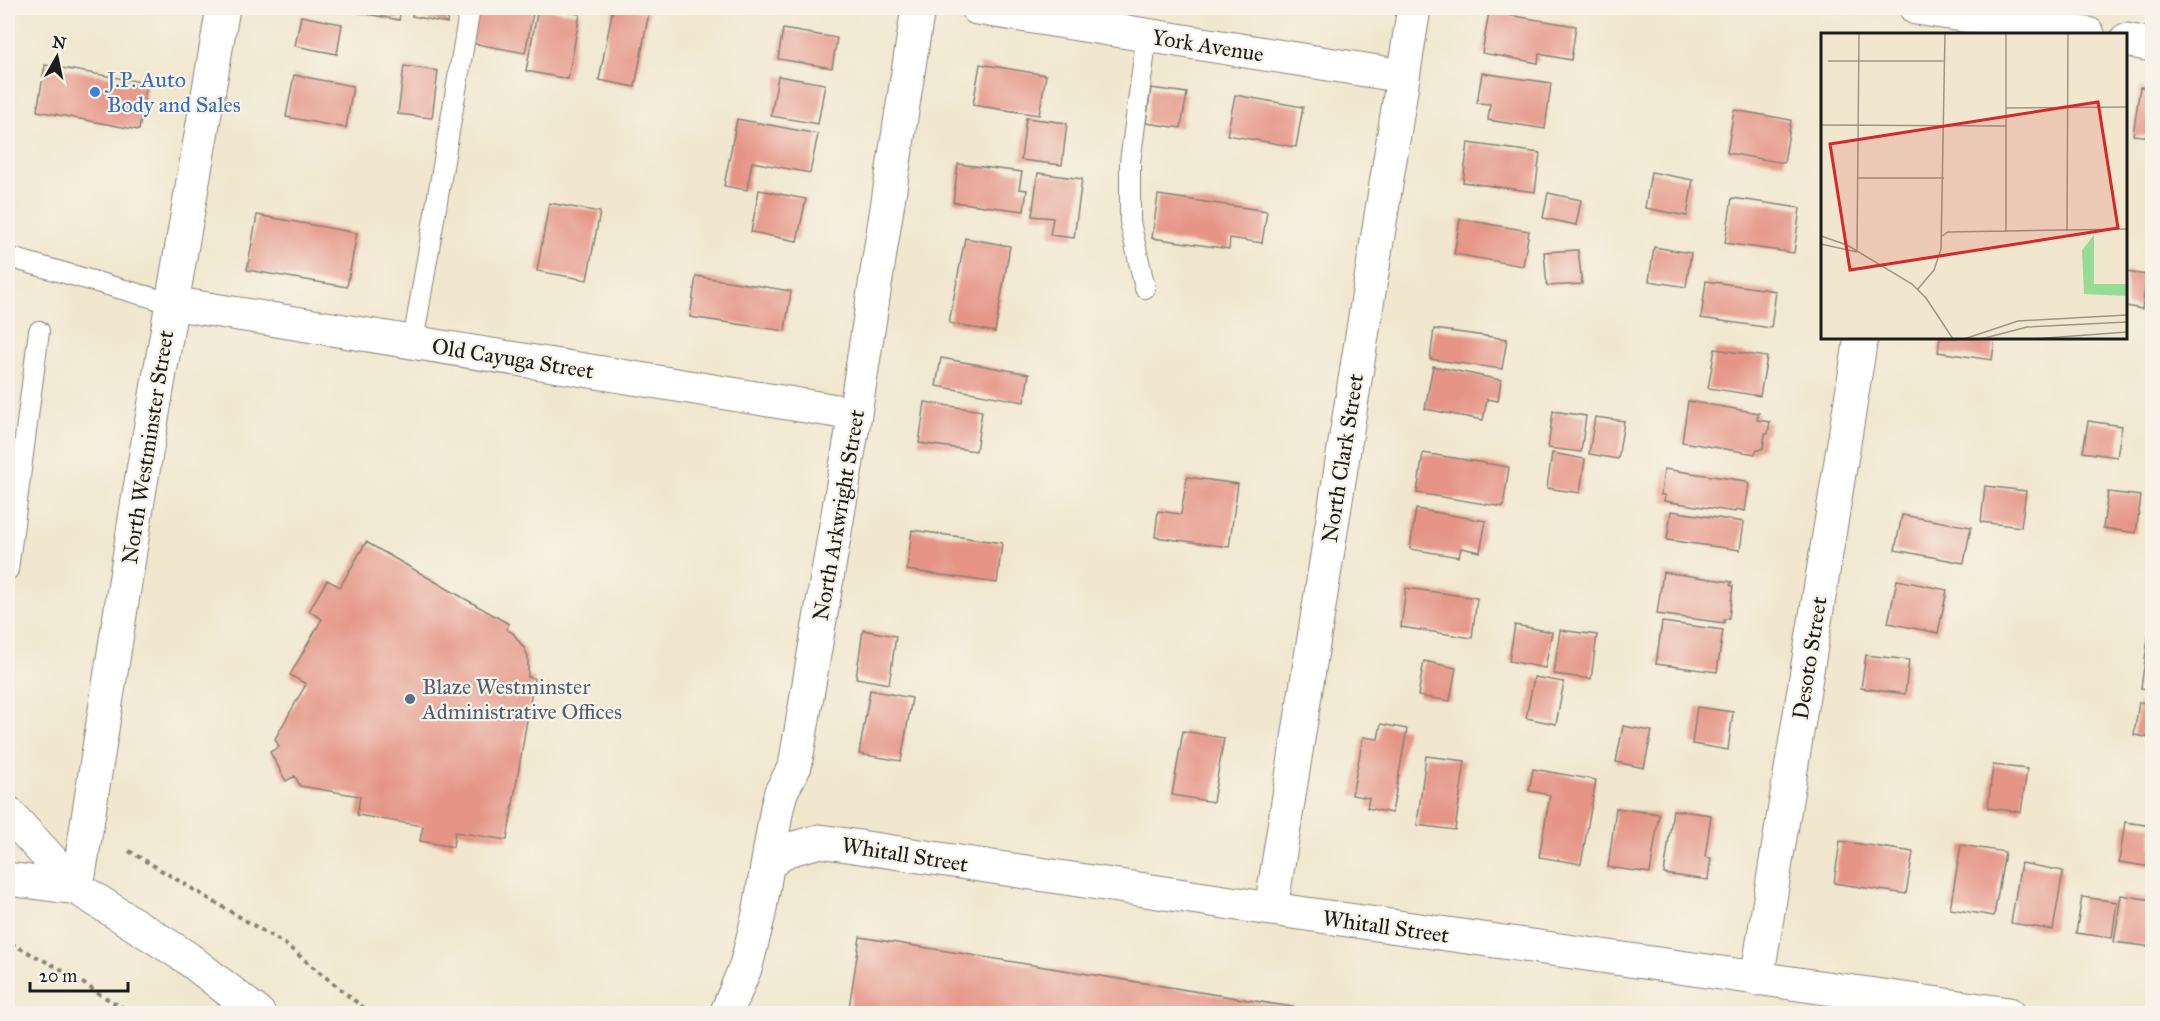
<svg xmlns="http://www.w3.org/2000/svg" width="2160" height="1021" font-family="'IM FELL Great Primer',serif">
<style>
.building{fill:#e59486}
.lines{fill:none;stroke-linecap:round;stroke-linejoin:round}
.lane-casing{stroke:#868275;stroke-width:22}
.street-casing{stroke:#868275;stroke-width:35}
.secondary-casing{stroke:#868275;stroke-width:35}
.path{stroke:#868275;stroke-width:4;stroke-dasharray:4.5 4.5;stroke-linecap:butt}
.lane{stroke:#fff;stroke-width:20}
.street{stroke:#fff;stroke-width:33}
.secondary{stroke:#fff;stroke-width:33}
.shop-dot{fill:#3f7fe0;stroke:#f7f3e8;stroke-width:2}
.service-dot{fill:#5c6f8a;stroke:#f7f3e8;stroke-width:2}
.labels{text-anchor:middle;stroke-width:4.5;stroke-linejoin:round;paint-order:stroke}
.street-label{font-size:22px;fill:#1c1c1c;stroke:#f7f3e8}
.shop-label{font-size:22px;fill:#366cbe;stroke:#f7f3e8;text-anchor:start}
.service-label{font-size:22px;fill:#4e5e75;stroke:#f7f3e8;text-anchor:start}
.inset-road{fill:none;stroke:#9c9687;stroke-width:1.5}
.view{fill:#d62828;fill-opacity:0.15;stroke:#d62828;stroke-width:3}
.inset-edge{fill:none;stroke:#1c1c1c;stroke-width:3}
</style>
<rect width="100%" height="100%" fill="#f7f3e8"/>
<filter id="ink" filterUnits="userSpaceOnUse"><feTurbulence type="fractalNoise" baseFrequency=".0167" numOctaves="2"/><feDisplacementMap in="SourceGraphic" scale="12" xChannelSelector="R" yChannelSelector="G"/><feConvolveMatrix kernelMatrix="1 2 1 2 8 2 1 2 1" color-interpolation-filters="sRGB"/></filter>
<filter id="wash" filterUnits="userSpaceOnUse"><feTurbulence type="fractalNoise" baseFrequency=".008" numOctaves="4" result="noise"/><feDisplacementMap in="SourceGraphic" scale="24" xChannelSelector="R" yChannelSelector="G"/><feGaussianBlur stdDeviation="1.35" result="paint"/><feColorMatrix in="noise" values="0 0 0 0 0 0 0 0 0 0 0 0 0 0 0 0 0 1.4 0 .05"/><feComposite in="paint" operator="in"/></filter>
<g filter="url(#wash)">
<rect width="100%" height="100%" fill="#f1e7ce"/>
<g id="blocks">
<path class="building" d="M336 8H401L399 20Z
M414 8H450L447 23 412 16Z
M477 8H534L525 53 471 43Z
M538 8 580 14 568 79 526 71Z
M613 8H626L649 12 635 87 599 80Z
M1489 12 1576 26 1571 60 1539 54 1538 63 1482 53Z
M301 16 342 24 337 54 295 46Z
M783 29 837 38 832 68 778 59Z
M980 64 1046 75 1039 115 973 105Z
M45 65 147 83 139 130 37 111Z
M404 66 438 71 432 118 398 114Z
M1482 73 1551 83 1545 129 1488 120 1490 104 1477 103Z
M294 75 353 86 346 128 286 117Z
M778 76 825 84 818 124 771 116Z
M2140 87 2152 89V137L2133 135Z
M1151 88 1187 93 1181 128 1146 123Z
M1235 95 1303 107 1296 147 1227 135Z
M1734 110 1791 120 1784 163 1727 153Z
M1026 118 1067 123 1062 165 1021 160Z
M737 119 818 134 810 173 752 162 747 190 724 186Z
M1468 143 1540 153 1535 192 1463 182Z
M958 164 1022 172 1019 189 1027 190 1024 211 953 202Z
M1651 172 1693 180 1687 216 1645 208Z
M1038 173 1082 179 1074 238 1050 235 1053 218 1032 216Z
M759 190 806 199 797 241 751 232Z
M1548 193 1581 200 1576 225 1543 218Z
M1158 195 1267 211 1262 243 1230 238 1229 249 1152 238Z
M1732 198 1800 208 1794 253 1725 243Z
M549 203 600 212 587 280 537 271Z
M257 215 357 233 347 287 247 270Z
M1460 219 1529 231 1523 266 1454 254Z
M965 238 1010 246 995 332 949 323Z
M1654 247 1691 253 1686 287 1649 281Z
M1578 250 1582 284 1547 286 1544 252Z
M2126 272 2147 275 2142 309 2126 306Z
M696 276 791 291 785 331 690 317Z
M1706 281 1776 291 1771 328 1701 318Z
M1434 329 1507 339 1502 369 1430 359Z
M1940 338H1995L1992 360 1938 352Z
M1715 349 1767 357 1760 396 1708 388Z
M941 358 1029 374 1024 402 936 386Z
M1433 366 1501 380 1498 401 1487 399 1483 420 1425 409Z
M1688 401 1759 413 1757 420 1770 422 1768 434H1765L1763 448 1756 451 1755 454 1682 442Z
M925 402 982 411 976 451 919 443Z
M1553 411 1586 416 1581 452 1548 448Z
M1595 417 1624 421 1618 459 1589 454Z
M2088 421 2122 426 2117 457 2083 452Z
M1423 453 1509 467 1503 507 1417 493Z
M1552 453 1585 459 1580 493 1547 488Z
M1664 469 1746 481 1749 485 1745 511 1736 509 1735 512 1664 501 1665 495H1661Z
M1187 477 1238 484 1229 547 1155 537 1158 511 1181 514Z
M1985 486 2026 491 2021 527 1981 522Z
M2108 492 2141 496 2136 533 2103 528Z
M1416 509 1486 521 1480 552 1461 548 1459 557 1410 549Z
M1671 511 1744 522 1740 550 1667 540Z
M1902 515 1971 527 1964 563 1895 550Z
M912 530 1002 543 997 583 907 570Z
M366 542 509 624 506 629 513 633 524 648 528 657V677L534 678 507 840 455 832 453 847 420 841 423 826 357 815 360 796 300 786 295 776 286 781 270 752 279 747 275 739 306 684 290 675 322 619 309 611 327 580 340 587Z
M1663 572 1732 582 1730 585 1733 586 1729 618 1724 620V623L1657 614Z
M1897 580 1947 590 1938 633 1888 623Z
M1406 588 1477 598 1472 638 1401 627Z
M2150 592H2152V610H2148Z
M1662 622 1723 630 1717 672 1656 664Z
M1515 625 1552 632 1545 668 1509 661Z
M2150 625 2152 626V690L2141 688Z
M863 630 896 636 889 684 856 678Z
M1560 630 1597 635 1591 679 1554 674Z
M1866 655 1909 660 1905 694 1861 688Z
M1424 661 1456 668 1450 701 1418 696Z
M1534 677 1564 682 1556 724 1526 718Z
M870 690 912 698 901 761 859 754Z
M2139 702 2152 704V738L2134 735Z
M1697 707 1733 712 1728 750 1692 744Z
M1381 724 1407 729 1392 813 1367 808 1369 798 1352 795 1363 737 1378 739Z
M1623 726 1652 731 1644 768 1616 762Z
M1183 731 1224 738 1213 802 1172 795Z
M1426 756 1465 761 1455 830 1417 825Z
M1993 765 2027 769 2021 812 1988 808Z
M1533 769 1596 780 1581 864 1539 857 1550 795 1529 791Z
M1616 808 1659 814 1650 873 1608 867Z
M1673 810 1711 815 1705 857 1711 858 1708 880 1664 874Z
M2125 822 2152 826V867L2119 862Z
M1840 841 1913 852 1906 894 1834 883Z
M1961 845 2005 852 1994 916 1950 909Z
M2021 863 2063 871 2053 930 2011 923Z
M2121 895 2152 900V947L2114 942Z
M2082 897 2117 902 2112 938 2076 933Z
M860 937 1323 1012V1014H848Z"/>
</g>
</g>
<g filter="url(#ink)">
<use href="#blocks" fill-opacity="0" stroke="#868275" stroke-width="1.5"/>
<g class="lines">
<defs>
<path id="lane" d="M8 257 171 303
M1145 288 1130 222V162L1147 35
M413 342 470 8
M8 570 39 331"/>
<path id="street" d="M977 8 1403 76
M1916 8 2088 34
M2126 40 2152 45
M171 303 855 414
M768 864 787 850 820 841 1271 909 2009 1014
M1271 909 1414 8
M1757 979 1861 338
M726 1014 746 966 759 914 777 808 781 792 795 766 855 414 918 8"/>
<path id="secondary" d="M8 813 77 888 186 957 259 1014
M8 879 77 888
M77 888 139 494 223 8"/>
</defs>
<use href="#lane" class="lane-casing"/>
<use href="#street" class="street-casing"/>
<use href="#secondary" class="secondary-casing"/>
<path class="path" d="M129 851 285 944 371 1014
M8 935 12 944 66 972 101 995 134 1014"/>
<use href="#lane" class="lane"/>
<use href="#street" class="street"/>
<use href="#secondary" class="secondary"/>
</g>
</g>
<circle class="shop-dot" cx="95" cy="92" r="6"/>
<circle class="service-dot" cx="410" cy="699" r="6"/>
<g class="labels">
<g class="street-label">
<text transform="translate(1208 45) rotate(9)" y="8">York Avenue</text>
<text transform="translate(513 358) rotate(9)" y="8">Old Cayuga Street</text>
<text transform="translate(147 447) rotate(-81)" y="8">North Westminster Street</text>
<text transform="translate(1342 458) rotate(-81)" y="8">North Clark Street</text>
<text transform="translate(838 515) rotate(-80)" y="8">North Arkwright Street</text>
<text transform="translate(1809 658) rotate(-81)" y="8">Desoto Street</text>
<text transform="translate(905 854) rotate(9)" y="8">Whitall Street</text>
<text transform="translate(1386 926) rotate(8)" y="8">Whitall Street</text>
</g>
<g class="shop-label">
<text x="107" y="87">J.P. Auto<tspan x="107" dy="25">Body and Sales</tspan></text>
</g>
<g class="service-label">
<text x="422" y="694">Blaze Westminster<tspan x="422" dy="25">Administrative Offices</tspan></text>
</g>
</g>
<g transform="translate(1821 33)">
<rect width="306" height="306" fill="#f1e7ce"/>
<path d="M273 202V251H306V263L263 261 261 217Z" fill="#97dc94"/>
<path class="inset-road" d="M185 0V199M7 28H124M185 75 306 74M0 92 185 93M36 145H123M246 198 247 0M0 203 26 212 91 251 105 265 132 306M121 203 127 199 306 196M0 211 36 219M36 219 38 0M96 257 113 237 120 216 124 0M143 306 197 288 306 282M160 306 206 294 306 289M212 306 306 299"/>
<path class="view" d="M277 69 297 195 29 237 9 111Z"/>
<rect width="306" height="306" class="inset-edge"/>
</g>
<rect width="2160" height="1021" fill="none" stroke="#f7f3e8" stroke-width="30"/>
<g transform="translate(57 57) rotate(9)" stroke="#f7f3e8" stroke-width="4.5" paint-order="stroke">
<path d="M0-4.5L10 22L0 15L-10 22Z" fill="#1c1c1c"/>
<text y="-9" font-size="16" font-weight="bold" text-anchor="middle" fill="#1c1c1c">N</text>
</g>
<path d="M30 982v9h98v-9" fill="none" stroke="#1c1c1c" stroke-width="3"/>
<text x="39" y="982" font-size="18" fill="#1c1c1c" stroke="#f7f3e8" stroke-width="4.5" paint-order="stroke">20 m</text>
</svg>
